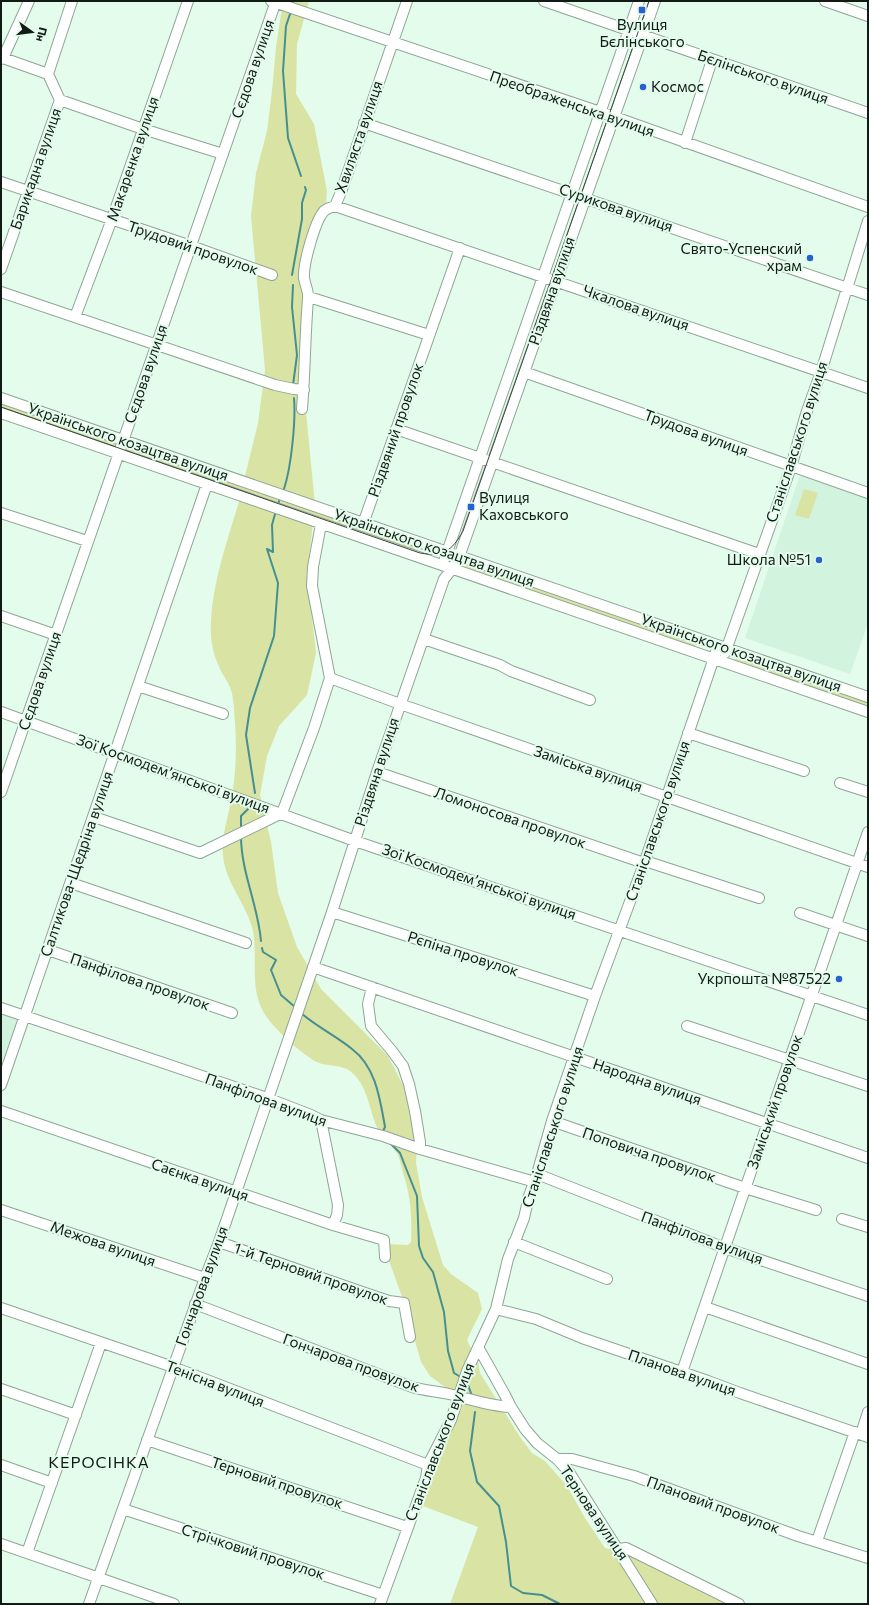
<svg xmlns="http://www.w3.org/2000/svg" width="869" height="1605" font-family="Commissioner,sans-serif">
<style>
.built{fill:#d2f3de}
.green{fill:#d9e4a4}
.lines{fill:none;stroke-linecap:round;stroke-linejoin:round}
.stream{stroke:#458f90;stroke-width:2}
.minor-casing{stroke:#8ea596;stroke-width:12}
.minor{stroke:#fff;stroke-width:10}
.tram{stroke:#3b473f;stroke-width:1}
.poi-dot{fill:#2661ce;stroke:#e3fcec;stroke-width:1.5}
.labels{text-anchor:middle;stroke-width:4;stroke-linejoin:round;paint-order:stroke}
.poi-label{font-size:15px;fill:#111a14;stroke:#e3fcec;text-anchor:end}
.street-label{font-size:15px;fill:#111a14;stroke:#e3fcec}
.neighbourhood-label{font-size:16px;letter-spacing:1px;fill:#111a14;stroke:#e3fcec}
</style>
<rect width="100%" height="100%" fill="#e3fcec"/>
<path class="built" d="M800 475 868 498V623L850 674 745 638Z
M1 1011 22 1018 1 1078Z"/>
<path class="green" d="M283 1H309L297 44 296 94 314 124 327 191 326 203 312 223 301 267 303 324 299 383 306 412 315 505 244 480 258 423 265 370 251 216 256 173 267 131 272 91 276 47Z
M1 400 121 441 117 451 1 411Z
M125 443 417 544 414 553 121 452Z
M804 489 818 493 809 519 795 515Z
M240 498 313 523 307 575 316 653 307 695 279 726 267 756 260 795 271 842 278 893 297 947 321 989 388 1056 406 1091 417 1139 416 1163 422 1197 443 1265 451 1274 478 1293 482 1309 467 1340 478 1362 480 1373 520 1437 532 1453 545 1461 567 1486 585 1518 605 1548 624 1552 732 1604H450L478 1527 415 1503 456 1395 430 1376 421 1362 404 1302 385 1250 388 1244 408 1245 411 1242C412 1217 411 1197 403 1173 401 1166 400 1159 397 1153 391 1144 381 1137 377 1127 368 1107 368 1085 350 1071 342 1065 328 1066 319 1063 304 1057 271 1026 264 1013 249 987 258 959 253 931 247 904 225 883 223 855 221 838 227 822 230 805 236 778 237 750 235 723 234 712 234 699 231 690 229 683 224 677 221 671 212 652 210 640 211 619 213 580 229 536 240 498Z
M467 562 697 641 694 650 464 571Z
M736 655 868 700V709L733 663Z"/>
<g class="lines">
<path class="stream" d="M292 3 293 1
M290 14 286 26 283 71 288 138 301 176
M292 275 302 219V203L306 190 305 187
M293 285 292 307 297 355 293 385
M284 489C291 468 296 421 294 398
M279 502V501
M255 793 246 735 250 708 274 636 278 583 267 549 273 552 272 525 275 514
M241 830V816L249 808
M241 836C241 872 258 905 261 941
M262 948 263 952 276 960 271 970 281 995 295 1007
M301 1013C317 1027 336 1036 352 1049 376 1067 380 1099 385 1127L383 1131
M389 1142 400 1153 417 1196 419 1246 423 1258 433 1272 444 1312 448 1351 454 1373 459 1376
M467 1382 472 1396
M475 1412 470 1451 477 1482 499 1506 506 1542 511 1586 523 1593 542 1595 560 1604"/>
<defs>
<path id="minor" d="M271 1 609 115 868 207
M544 1 868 113
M825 1 868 16
M3 58 48 74
M1 59 3 58 29 1
M60 100 143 129 223 154
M364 123 868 295
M685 143 712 60
M1 182 191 246 272 275
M335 206 868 388
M1 269 60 100 48 74 72 1
M1 292 275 385 294 389 304 390
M309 297 429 335
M75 317 112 219 188 1
M524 372 868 493
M1 398 868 697
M302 409C305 372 305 335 308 299 309 291 305 285 304 278 303 264 315 221 324 211 328 208 331 207 335 206L341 192 407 1
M1 413 868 712
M396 429 759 554
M1 513 87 541
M363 524 460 248
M445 558 639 1
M1 616 56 635
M424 639 500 665 511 671 590 700
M725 653 791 467 806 414 821 372 868 221
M330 678 400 704 868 867
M138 686 223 714
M1 712 355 841 868 1015
M688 733 804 771
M377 772 644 863
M840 783 868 792
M1 792 276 1
M282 813 314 728 330 678 312 586 313 567 321 524
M94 817 200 853 282 813
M645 861 759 898
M71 883 246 943
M332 912 595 996
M800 913 868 936
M48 950 232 1013
M313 967 868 1158
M372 987 368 1004 371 1026 392 1051 403 1066 409 1084 415 1111 420 1142V1149
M1 1008 267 1098 311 1115 321 1120 383 1136 420 1149 535 1182
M687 1026 868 1086
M1 1085 207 484
M1 1111 333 1225 384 1240 385 1257
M321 1120 338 1205 337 1215 333 1225
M552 1121 745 1188 816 1210
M537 1174 725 1248 868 1296
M1 1210 205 1278
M842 1219 868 1227
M219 1242 365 1293 389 1301 404 1303 410 1337
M514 1242 607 1279
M195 1304 412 1387C425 1391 437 1391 449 1394 470 1399 489 1406 511 1407
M705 1307 868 1364
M1 1308 173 1367 428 1465
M496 1309 536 1319 582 1338 708 1381 740 1393 868 1437
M478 1347 505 1395 511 1407 525 1429 537 1443 557 1459 569 1472 652 1604
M682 1372 868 832
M1 1389 76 1415
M861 1434 868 1412
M147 1440 407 1527
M557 1459H572L634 1476 798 1536 868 1558
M1 1465 52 1483
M123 1509 383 1595
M817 1541 855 1432
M1 1544 174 1604
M618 1549 626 1548 739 1604
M27 1553 101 1343
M89 1604 205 1278 219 1242 332 912 377 772 444 579 452 569 459 557 655 1
M380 1604 426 1478 428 1465 451 1420 467 1371 496 1309 508 1259 524 1218 529 1196 537 1174 552 1121 595 996 645 861 718 646"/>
</defs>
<use href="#minor" class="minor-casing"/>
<use href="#minor" class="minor"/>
<path class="tram" d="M1 407 420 553C443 557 452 551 463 531L649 1"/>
</g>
<g class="poi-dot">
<rect x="638" y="6" width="8" height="8" rx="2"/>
<circle cx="643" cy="87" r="4"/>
<circle cx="810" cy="258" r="4"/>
<rect x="467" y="503" width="8" height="8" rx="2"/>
<circle cx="819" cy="560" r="4"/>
<circle cx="839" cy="979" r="4"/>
</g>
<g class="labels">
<g class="poi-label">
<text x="642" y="30" text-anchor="middle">Вулиця<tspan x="642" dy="17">Бєлінського</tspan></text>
<text x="651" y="92" text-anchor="start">Космос</text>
<text x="802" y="254">Свято-Успенский<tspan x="802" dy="17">храм</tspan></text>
<text x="479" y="503" text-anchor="start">Вулиця<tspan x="479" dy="17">Каховського</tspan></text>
<text x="811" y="565">Школа №51</text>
<text x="831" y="984">Укрпошта №87522</text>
</g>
<g class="street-label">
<text transform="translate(253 69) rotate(-71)" y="5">Сєдова вулиця</text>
<text transform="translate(763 77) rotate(19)" y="5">Бєлінського вулиця</text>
<text transform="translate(572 104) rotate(19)" y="5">Преображенська вулиця</text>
<text transform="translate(359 137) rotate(-71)" y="5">Хвиляста вулиця</text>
<text transform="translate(133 159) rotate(-71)" y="5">Макаренка вулиця</text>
<text transform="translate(36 169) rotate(-71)" y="5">Барикадна вулиця</text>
<text transform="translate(616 208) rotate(19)" y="5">Сурикова вулиця</text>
<text transform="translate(193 248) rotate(19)" y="5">Трудовий провулок</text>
<text transform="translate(552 291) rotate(-71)" y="5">Різдвяна вулиця</text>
<text transform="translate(636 308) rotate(19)" y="5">Чкалова вулиця</text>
<text transform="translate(146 374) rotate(-71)" y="5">Сєдова вулиця</text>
<text transform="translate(396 430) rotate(-71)" y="5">Різдвяний провулок</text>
<text transform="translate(696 433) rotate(20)" y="5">Трудова вулиця</text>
<text transform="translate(128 442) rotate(19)" y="5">Українського козацтва вулиця</text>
<text transform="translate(797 442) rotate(-72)" y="5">Станіславського вулиця</text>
<text transform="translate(434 548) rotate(19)" y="5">Українського козацтва вулиця</text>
<text transform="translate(741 653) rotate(19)" y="5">Українського козацтва вулиця</text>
<text transform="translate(40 681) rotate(-71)" y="5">Сєдова вулиця</text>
<text transform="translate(588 769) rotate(19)" y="5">Заміська вулиця</text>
<text transform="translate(377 772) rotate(-72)" y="5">Різдвяна вулиця</text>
<text transform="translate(173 774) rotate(20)" y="5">Зої Космодем’янської вулиця</text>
<text transform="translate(510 818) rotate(19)" y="5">Ломоносова провулок</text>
<text transform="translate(658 821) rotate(-71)" y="5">Станіславського вулиця</text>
<text transform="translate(77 864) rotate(-71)" y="5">Салтикова-Щедріна вулиця</text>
<text transform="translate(479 882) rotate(19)" y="5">Зої Космодем’янської вулиця</text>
<text transform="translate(463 954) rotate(18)" y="5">Рєпіна провулок</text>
<text transform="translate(140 982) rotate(19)" y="5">Панфілова провулок</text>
<text transform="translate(647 1082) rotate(19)" y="5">Народна вулиця</text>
<text transform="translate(266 1100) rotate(20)" y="5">Панфілова вулиця</text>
<text transform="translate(775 1102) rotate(-71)" y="5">Заміський провулок</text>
<text transform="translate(553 1127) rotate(-72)" y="5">Станіславського вулиця</text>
<text transform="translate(649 1155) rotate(19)" y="5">Поповича провулок</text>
<text transform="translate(200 1180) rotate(19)" y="5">Саєнка вулиця</text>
<text transform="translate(702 1238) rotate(20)" y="5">Панфілова вулиця</text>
<text transform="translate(103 1244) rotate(19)" y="5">Межова вулиця</text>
<text transform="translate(311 1274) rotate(19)" y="5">1-й Терновий провулок</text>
<text transform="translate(202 1286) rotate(-70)" y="5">Гончарова вулиця</text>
<text transform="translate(351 1363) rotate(20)" y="5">Гончарова провулок</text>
<text transform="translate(682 1373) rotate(19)" y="5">Планова вулиця</text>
<text transform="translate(215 1384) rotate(21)" y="5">Тенісна вулиця</text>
<text transform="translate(440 1442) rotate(-69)" y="5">Станіславського вулиця</text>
<text transform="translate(277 1483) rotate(18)" y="5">Терновий провулок</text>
<text transform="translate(713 1505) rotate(20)" y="5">Плановий провулок</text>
<text transform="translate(594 1513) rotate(56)" y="5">Тернова вулиця</text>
<text transform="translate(253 1552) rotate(18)" y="5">Стрічковий провулок</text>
</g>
<g class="neighbourhood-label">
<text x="99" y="1468">КЕРОСІНКА</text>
</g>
</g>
<rect width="869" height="1605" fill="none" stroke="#111a14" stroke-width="4"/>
<g transform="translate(32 32) rotate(104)" stroke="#e3fcec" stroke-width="3" paint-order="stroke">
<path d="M0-3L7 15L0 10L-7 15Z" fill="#111a14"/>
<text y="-6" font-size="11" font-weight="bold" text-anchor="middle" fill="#111a14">Пн</text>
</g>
</svg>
